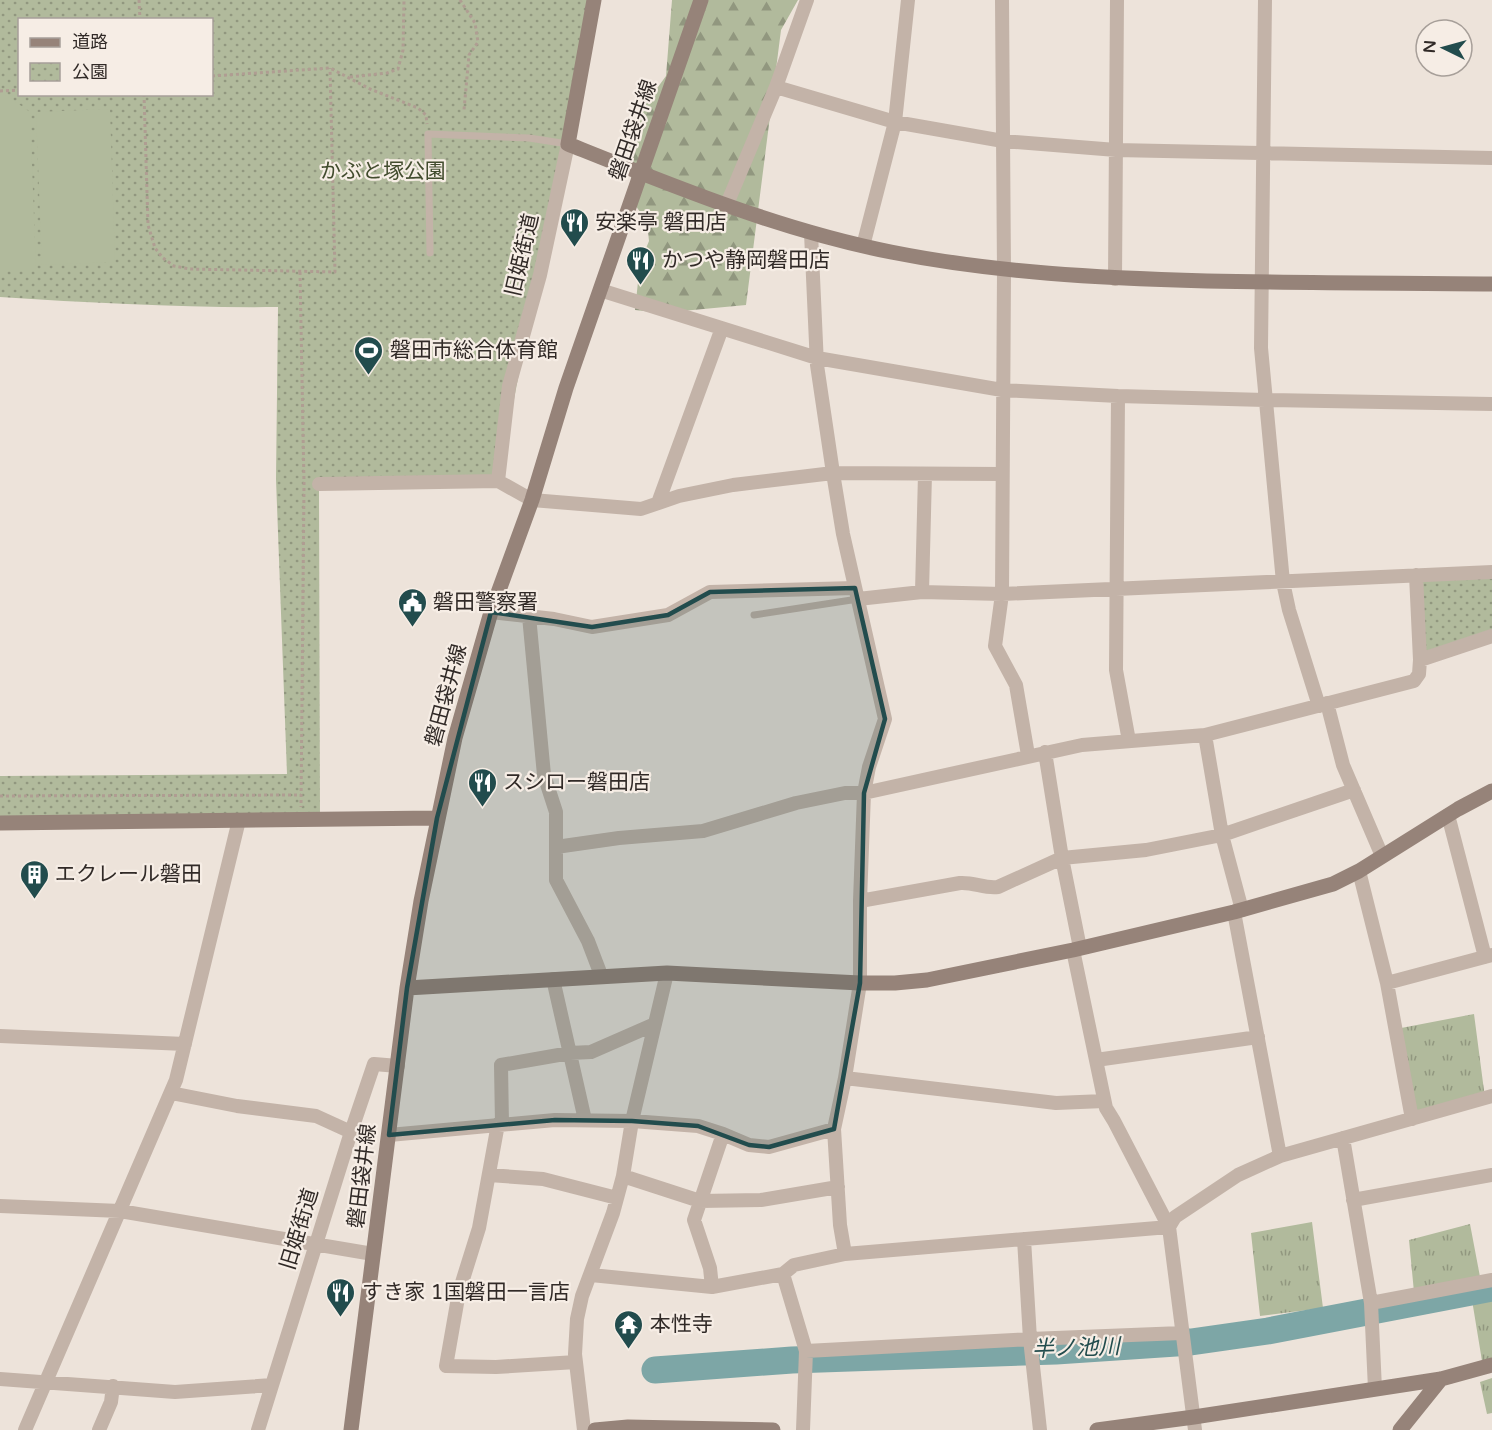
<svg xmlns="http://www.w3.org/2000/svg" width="1492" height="1430" font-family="'Varela Round','Noto Sans JP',sans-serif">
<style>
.grass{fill:url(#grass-tufts)}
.forest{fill:url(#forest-firs)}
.park{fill:url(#park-dots);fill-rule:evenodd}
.pitch{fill:#b1ba9c}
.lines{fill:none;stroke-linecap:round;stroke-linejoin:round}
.river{stroke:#7da6a6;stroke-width:27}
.path{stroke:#af9d92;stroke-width:3;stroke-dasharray:3 3;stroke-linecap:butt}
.lane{stroke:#c3b3a8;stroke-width:7}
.street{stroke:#c3b3a8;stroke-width:14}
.secondary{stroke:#968379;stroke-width:15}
.marked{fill:#224c4d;fill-opacity:0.2;stroke:#224c4d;stroke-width:4.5;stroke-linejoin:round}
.labels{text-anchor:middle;stroke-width:4.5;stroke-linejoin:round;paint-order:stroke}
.street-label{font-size:21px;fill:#312a27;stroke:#f6ede5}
.park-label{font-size:21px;fill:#424c2e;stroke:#f6ede5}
.poi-label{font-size:21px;fill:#312a27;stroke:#f6ede5;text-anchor:start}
.water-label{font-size:22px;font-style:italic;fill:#224c4d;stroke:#f6ede5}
</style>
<defs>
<pattern id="grass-tufts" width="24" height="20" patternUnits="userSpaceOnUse" patternTransform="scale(1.5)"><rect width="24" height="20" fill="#b1ba9c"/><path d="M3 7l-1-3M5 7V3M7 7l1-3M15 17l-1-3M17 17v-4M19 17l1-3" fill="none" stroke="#91977f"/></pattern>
<pattern id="forest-firs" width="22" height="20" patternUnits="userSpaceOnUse" patternTransform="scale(1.5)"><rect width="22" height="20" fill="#b1ba9c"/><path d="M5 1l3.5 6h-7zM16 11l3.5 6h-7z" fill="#91977f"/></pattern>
<pattern id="park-dots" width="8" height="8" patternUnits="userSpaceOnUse" patternTransform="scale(1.5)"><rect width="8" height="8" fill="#b1ba9c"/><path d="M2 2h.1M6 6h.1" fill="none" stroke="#91977f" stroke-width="1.8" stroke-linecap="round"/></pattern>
</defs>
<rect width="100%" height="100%" fill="#ede3da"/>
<path class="grass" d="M1474 1014 1485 1098 1412 1119 1396 1029Z
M1312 1222 1323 1308 1260 1316 1251 1233Z
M1470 1224 1481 1282 1414 1292 1409 1240Z
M1492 1296V1358L1482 1361 1472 1300Z
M1492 1378V1413L1487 1414 1480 1382Z"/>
<path class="forest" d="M672 0H798L781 30 746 305 661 313 635 310 640 263 649 241 647 222 631 199V160L627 129 666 76Z"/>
<path class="park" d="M0 0H592L498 481 319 484 320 817 0 819V776L287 774 276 479 278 307C185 308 93 303 0 297ZM20 20H212V94H20Z
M1492 572V636L1420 660 1416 576Z"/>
<path class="pitch" d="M0 91 30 112 36 270H0Z
M110 109 115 262 42 265 36 112Z"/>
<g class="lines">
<path class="river" d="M655 1370 792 1360 1056 1351 1191 1342 1268 1331 1492 1288"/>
<path class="path" d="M139 0 140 20
M460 0 475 23 478 42 469 55 464 110
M212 76 330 68 370 89 418 108 426 115 427 124
M350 77 387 73 398 69 403 50 404 0
M0 91 20 90
M144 94 148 225 155 248 163 258 174 266 190 269 335 272 330 68
M300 272 304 484 301 807
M0 796 301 795"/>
<path class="lane" d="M430 253 428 134 529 138 568 144
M754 615 858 599"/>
<path class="street" d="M1002 0 1004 271 1002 594 995 646 1016 685 1028 755
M1265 0 1261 348 1283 582 1289 610 1319 706
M776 87 895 122 1003 141 1116 150 1492 158
M568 144 540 275 509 386 498 481 532 500 641 509 679 496 733 485 833 473 1002 474
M727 204 776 87 807 0
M811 233 817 365 833 473 843 534 885 719 869 767 864 793 860 901V983L845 1078 834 1129 840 1225 845 1254
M863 246 895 122 908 0
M1115 279 1117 0
M600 290 817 358 1002 390 1118 396 1265 400 1492 404
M1118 396 1116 670 1129 741
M319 484 498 481
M658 503 722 328
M922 592 925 474
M858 599 922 592 1002 594 1492 572
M491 612 554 619 592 627 668 615 710 592 855 588
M529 616 544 775 556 812V880L588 941 601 975
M1420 660 1492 636
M1327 703 1343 765 1382 856
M1205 735 1222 835 1242 910
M1045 752 1062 858 1080 948
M1448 815 1485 957
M556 847 619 838 703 831 796 803 845 793H864L1082 745 1205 735 1414 681 1419 674 1420 660 1416 575
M1359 871 1387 983 1412 1119
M860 901 960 883C974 882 985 889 998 887L1062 858 1146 850 1222 835 1354 790
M1234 912 1280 1156
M1073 950 1106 1108 1114 1121 1169 1227 1195 1430
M553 979 585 1120
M1387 983 1492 955
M0 1036 185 1044
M1096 1060 1258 1037
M845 1078 1056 1103 1104 1101
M171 1093 237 1106 316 1116 351 1132
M498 1124 479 1228 459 1292 446 1366 496 1367 576 1362
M502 1124 501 1065 570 1053 591 1052 655 1024
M389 1135 555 1120 632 1121 698 1126 723 1134 749 1145 769 1147 834 1129
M1343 1138 1371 1303 1375 1389
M489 1175 543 1179 617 1198
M623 1176 700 1201 761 1200 838 1187
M1353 1200 1492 1175
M0 1206 120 1211 373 1254
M1169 1227 1175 1217 1238 1175 1280 1156 1492 1096
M1024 1239 1030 1339 1040 1430
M591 1275 712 1287 783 1274
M712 1287 710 1268 694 1220 723 1134
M1371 1303 1492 1280
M806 1351 1030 1339 1182 1333
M0 1379 175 1392 272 1385
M25 1430 176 1080 239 820
M99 1430 111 1402 113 1386
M258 1430 351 1132 374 1064 398 1066
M584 1430 575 1354 577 1319 582 1296 613 1213 623 1176 632 1121 667 973
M803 1430 806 1351 783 1274 794 1265 845 1254 1169 1227"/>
<path class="secondary" d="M594 0 568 144C673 186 780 230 891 252 996 273 1101 278 1207 281 1302 283 1397 283 1492 284
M0 823 437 818
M407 988 667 973 860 983H895L927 980 1073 950 1234 912 1333 884 1359 871 1458 809 1492 791
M351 1430 407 988 421 901 455 738 491 612 532 500 566 388 701 0
M595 1430 628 1427 773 1430
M1097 1430 1194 1417 1441 1379 1492 1365
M1400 1430 1441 1379"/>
</g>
<path class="marked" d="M855 588 885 719 864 793 860 983 834 1129 769 1147 749 1145 698 1126 632 1121 555 1120 389 1135 407 988 437 818 491 612 592 627 668 615 710 592Z"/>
<defs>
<symbol id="restaurant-pin" viewBox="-11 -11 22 30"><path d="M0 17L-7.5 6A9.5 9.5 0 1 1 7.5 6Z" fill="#224c4d" stroke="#f6ede5"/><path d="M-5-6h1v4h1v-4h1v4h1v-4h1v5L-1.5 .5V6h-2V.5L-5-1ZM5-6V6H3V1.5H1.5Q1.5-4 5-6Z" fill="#fff"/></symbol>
<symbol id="stadium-pin" viewBox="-11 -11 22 30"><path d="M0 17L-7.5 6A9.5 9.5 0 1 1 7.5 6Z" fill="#224c4d" stroke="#f6ede5"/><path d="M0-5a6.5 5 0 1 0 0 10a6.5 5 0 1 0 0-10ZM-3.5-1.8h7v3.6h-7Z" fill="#fff"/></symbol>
<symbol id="civic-pin" viewBox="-11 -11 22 30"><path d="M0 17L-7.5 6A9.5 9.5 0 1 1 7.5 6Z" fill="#224c4d" stroke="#f6ede5"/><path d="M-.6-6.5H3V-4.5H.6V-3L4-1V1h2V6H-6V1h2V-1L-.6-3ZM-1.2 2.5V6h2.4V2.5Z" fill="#fff"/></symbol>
<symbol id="building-pin" viewBox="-11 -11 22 30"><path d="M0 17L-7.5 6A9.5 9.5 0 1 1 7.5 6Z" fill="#224c4d" stroke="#f6ede5"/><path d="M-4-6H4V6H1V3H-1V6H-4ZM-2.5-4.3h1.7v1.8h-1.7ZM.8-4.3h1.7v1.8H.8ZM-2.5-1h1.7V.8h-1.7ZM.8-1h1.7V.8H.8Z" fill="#fff"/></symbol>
<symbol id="temple-pin" viewBox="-11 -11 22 30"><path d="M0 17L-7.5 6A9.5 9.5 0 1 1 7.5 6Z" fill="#224c4d" stroke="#f6ede5"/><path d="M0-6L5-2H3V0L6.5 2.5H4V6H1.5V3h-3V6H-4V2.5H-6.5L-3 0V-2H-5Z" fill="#fff"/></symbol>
</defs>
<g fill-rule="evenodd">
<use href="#restaurant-pin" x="558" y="206" width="33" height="45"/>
<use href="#restaurant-pin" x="624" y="244" width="33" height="45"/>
<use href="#stadium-pin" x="352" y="334" width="33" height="45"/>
<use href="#civic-pin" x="396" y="586" width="33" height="45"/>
<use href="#restaurant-pin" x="466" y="766" width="33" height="45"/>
<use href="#building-pin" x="18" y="858" width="33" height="45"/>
<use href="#restaurant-pin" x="324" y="1276" width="33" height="45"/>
<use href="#temple-pin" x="612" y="1308" width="33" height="45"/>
</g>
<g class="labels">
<g class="street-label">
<text transform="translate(633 130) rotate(-71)" y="7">磐田袋井線</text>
<text transform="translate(522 255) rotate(-77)" y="7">旧姫街道</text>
<text transform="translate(446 695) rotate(-75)" y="7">磐田袋井線</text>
<text transform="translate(362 1176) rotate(-83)" y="7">磐田袋井線</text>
<text transform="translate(299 1229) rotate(-73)" y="7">旧姫街道</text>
</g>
<g class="park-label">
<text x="383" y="178">かぶと塚公園</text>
</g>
<g class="poi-label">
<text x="595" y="229">安楽亭 磐田店</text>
<text x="662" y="267">かつや静岡磐田店</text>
<text x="390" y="357">磐田市総合体育館</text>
<text x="433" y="609">磐田警察署</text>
<text x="503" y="789">スシロー磐田店</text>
<text x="55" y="881">エクレール磐田</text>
<text x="362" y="1299">すき家 1国磐田一言店</text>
<text x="650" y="1331">本性寺</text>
</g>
<g class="water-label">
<text transform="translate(1076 1347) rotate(-2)" y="8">半ノ池川</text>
</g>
</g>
<rect x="18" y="18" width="195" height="78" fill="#f6ede5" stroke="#a79f99" stroke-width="1.5"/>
<rect x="30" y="38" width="30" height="9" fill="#968379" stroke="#a79f99" stroke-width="1.5"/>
<text x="72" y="48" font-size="18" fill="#312a27">道路</text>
<rect x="30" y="63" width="30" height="18" fill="url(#park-dots)" stroke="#a79f99" stroke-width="1.5"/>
<text x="72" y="78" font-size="18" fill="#312a27">公園</text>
<g transform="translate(1444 48) rotate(275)"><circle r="28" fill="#f6ede5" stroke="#a79f99" stroke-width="1.5"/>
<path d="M0-4.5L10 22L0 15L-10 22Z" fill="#224c4d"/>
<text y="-9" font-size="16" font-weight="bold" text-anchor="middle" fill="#312a27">N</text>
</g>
</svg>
